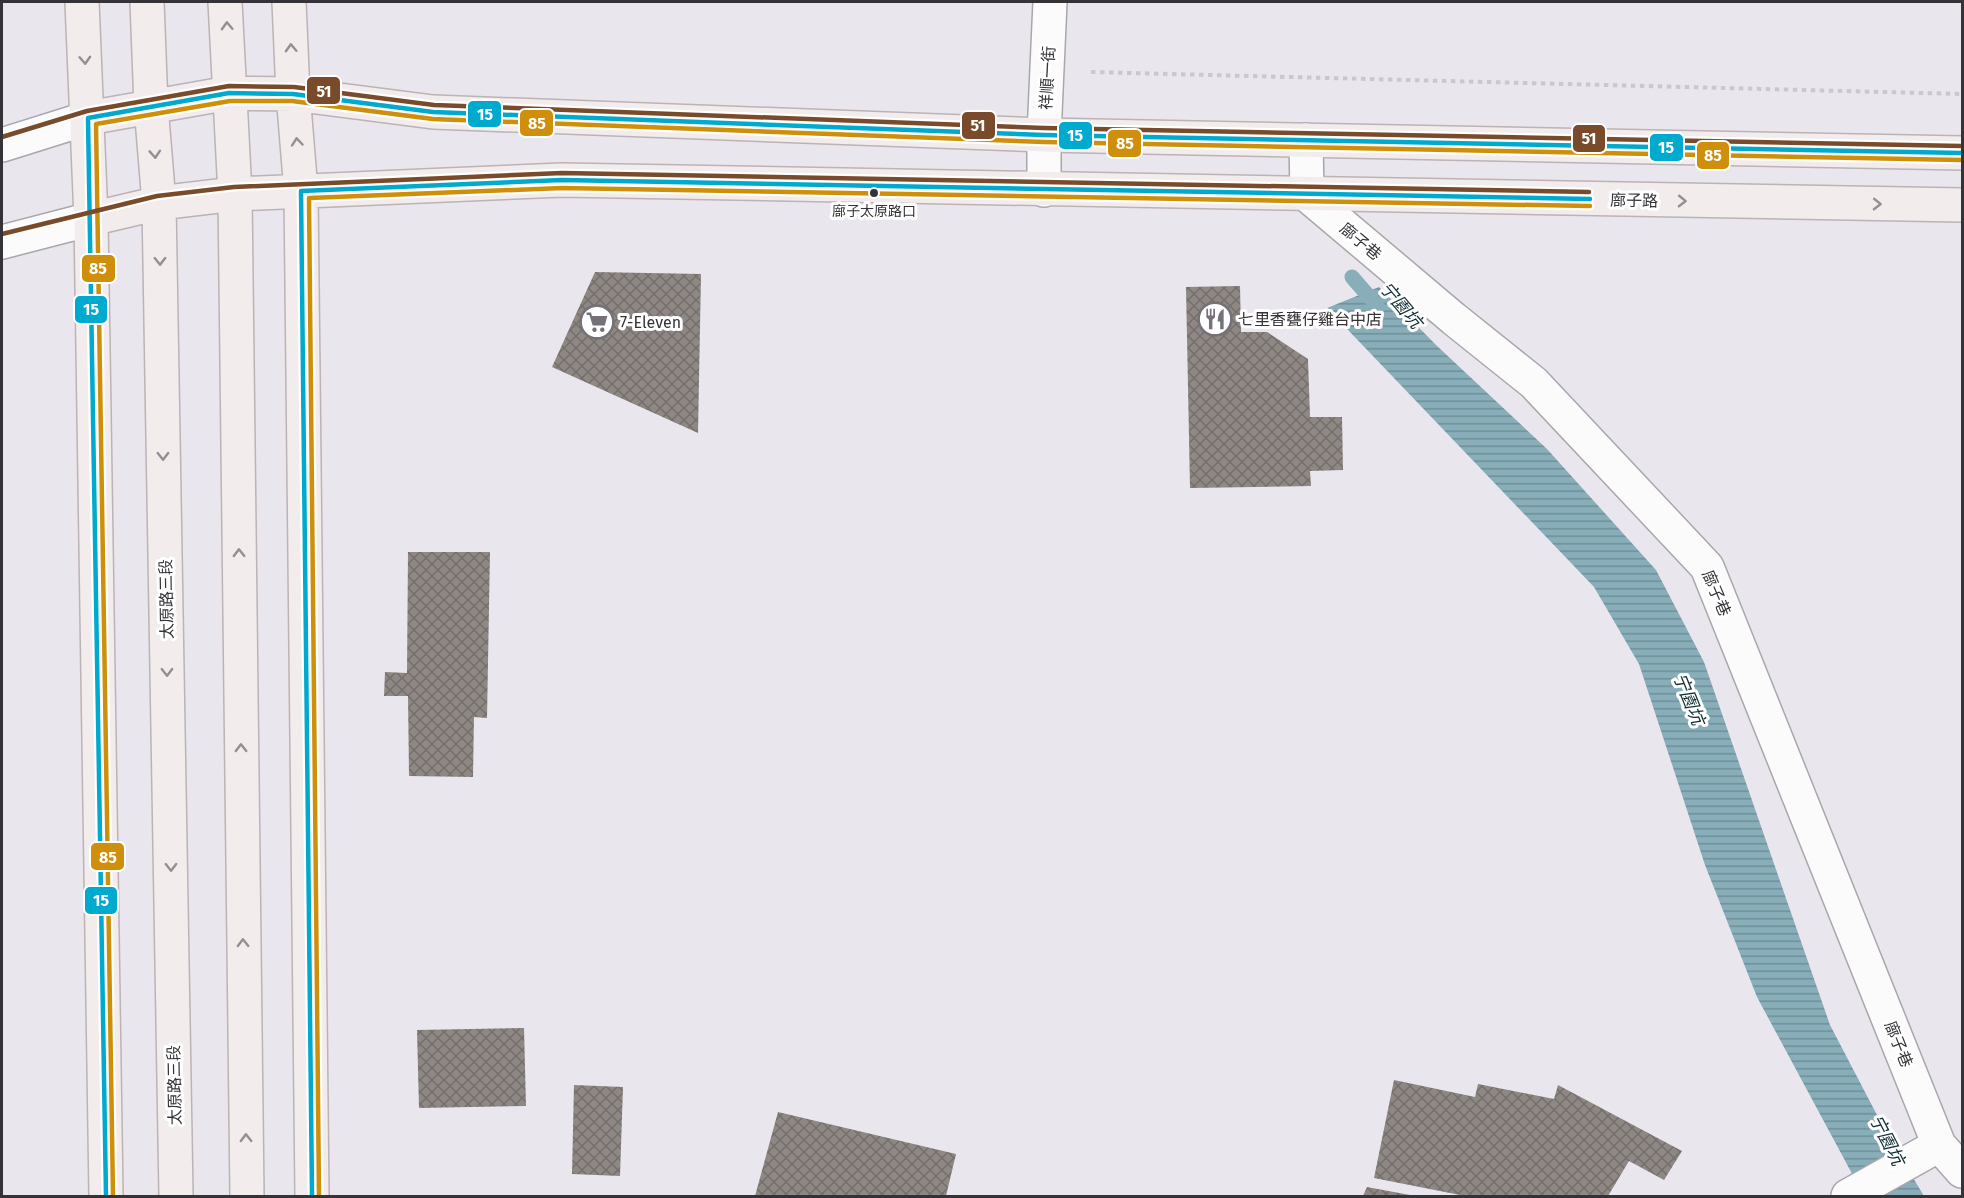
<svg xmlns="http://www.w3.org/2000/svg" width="1964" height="1198" font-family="'Fira Sans','Noto Sans TC',sans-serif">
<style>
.water{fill:url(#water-rules)}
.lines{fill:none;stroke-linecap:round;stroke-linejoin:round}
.stream{stroke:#87aeb9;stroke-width:15}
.building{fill:url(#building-cross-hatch)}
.minor-casing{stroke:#a9a6ac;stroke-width:36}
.major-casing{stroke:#bdb2b4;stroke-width:36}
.path{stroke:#cac8cc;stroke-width:4;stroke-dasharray:4.5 4.5;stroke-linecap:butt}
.minor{stroke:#fcfbfc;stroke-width:33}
.major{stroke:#f2ecec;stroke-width:33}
.bus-1-casing{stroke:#fff;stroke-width:9}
.bus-2-casing{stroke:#fff;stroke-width:9}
.bus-3-casing{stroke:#fff;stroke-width:9}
.bus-1{stroke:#00a9ce;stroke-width:4.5}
.bus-2{stroke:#d08f0b;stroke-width:4.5}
.bus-3{stroke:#7a4b2a;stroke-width:4.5}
.oneway{stroke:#948f92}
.bus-dot{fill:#353238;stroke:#fff;stroke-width:2}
.labels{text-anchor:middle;stroke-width:6;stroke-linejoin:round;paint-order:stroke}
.bus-label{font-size:14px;fill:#353238;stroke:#fff}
.street-label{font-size:16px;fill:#353238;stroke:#fff}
.poi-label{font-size:16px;fill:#353238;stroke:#fff;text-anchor:start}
.water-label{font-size:18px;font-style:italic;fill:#102f35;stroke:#fff}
.line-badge{stroke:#fff;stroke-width:2}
.badge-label{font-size:16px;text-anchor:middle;font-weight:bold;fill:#fff}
</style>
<defs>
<pattern id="water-rules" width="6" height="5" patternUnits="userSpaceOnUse" patternTransform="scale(1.5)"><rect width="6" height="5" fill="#87aeb9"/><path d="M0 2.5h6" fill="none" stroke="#6f8e97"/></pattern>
<pattern id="building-cross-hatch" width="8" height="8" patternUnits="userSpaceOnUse" patternTransform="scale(1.5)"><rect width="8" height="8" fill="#8e8783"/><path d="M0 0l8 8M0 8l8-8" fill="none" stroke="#756f6c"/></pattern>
</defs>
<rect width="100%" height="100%" fill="#eae6ee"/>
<path class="water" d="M1379 287 1436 345 1547 449 1656 570 1704 662 1830 1025 1889 1138 1924 1196H1864L1757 997 1705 865 1639 664 1594 587 1327 308Z"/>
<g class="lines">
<path class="stream" d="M1352 277 1378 307"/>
</g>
<path class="building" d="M595 272 701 274 698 433 552 367Z
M1240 286 1241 332H1267L1308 359 1310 417H1342L1343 470 1310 471 1311 486 1190 488 1186 287Z
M408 552H490L487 718 474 717 473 777 409 776 408 696H384L385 672 407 673Z
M524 1028 526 1106 419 1108 417 1030Z
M1394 1080 1475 1097 1478 1084 1554 1099 1558 1085 1682 1151 1664 1180 1629 1161 1608 1196H1465L1374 1178Z
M574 1085 623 1087 620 1176 572 1174Z
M778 1112 956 1154 946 1196H755Z
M1367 1187 1410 1195V1196H1363Z"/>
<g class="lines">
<defs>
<path id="minor" d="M1306 140 1307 195 1454 319 1534 383 1707 567 1939 1145 1962 1171
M2 145 88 118
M1044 190V135L1050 2
M2 242 91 219
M1848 1196 1939 1145"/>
<path id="major" d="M82 2 91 219 106 1196
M147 2 151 106 159 203 176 1196
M225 2 235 194 247 1196
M289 2 293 94 301 191 312 1196
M88 118 229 93 293 94 433 112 1044 135 1962 153
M91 219 159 203 235 194 562 180 1962 205"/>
</defs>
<use href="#minor" class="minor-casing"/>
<use href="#major" class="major-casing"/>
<path class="path" d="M1091 72 1962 94"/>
<use href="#minor" class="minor"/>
<use href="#major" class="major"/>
<defs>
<path id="bus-1" d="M106 1196 88 118 229 93 293 94 433 112 1044 135 1962 153
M312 1196 301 191 562 180 1590 199"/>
<path id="bus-2" d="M113 1196 96 124 230 101H292L433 119 1044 142 1962 160
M319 1196 309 198 562 188 1590 206"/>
<path id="bus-3" d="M2 137 87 111 229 86 294 87 434 105 1044 128 1962 146
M2 234 157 196 234 187 562 173 1589 192"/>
</defs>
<use href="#bus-1" class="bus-1-casing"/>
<use href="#bus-2" class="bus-2-casing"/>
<use href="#bus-3" class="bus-3-casing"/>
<use href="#bus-1" class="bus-1"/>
<use href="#bus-2" class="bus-2"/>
<use href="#bus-3" class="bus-3"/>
</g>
<defs><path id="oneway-chevron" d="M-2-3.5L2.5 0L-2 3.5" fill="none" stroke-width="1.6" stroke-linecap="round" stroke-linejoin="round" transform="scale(1.5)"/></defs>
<g class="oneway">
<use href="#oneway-chevron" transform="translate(227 26) rotate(-92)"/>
<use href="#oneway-chevron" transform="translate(291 48) rotate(-92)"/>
<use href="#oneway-chevron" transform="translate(85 60) rotate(87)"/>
<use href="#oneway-chevron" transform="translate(297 142) rotate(-95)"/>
<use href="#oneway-chevron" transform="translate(155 154) rotate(86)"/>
<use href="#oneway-chevron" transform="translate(1682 201) rotate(1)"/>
<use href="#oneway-chevron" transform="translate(1877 204) rotate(1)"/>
<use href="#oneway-chevron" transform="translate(160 261) rotate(89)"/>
<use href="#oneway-chevron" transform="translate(163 456) rotate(89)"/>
<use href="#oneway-chevron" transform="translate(239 553) rotate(-91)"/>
<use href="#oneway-chevron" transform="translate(167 672) rotate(89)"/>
<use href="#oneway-chevron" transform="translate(241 748) rotate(-91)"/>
<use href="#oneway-chevron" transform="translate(171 867) rotate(89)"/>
<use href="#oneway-chevron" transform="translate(243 943) rotate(-91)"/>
<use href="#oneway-chevron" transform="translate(246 1138) rotate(-91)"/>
</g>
<defs>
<symbol id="restaurant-ring" viewBox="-11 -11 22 22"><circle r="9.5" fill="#fff" stroke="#747178" stroke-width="1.5"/><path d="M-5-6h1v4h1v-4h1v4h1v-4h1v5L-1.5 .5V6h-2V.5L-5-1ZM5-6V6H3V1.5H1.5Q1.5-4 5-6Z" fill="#747178"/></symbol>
<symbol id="supermarket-ring" viewBox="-11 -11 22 22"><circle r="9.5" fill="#fff" stroke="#747178" stroke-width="1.5"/><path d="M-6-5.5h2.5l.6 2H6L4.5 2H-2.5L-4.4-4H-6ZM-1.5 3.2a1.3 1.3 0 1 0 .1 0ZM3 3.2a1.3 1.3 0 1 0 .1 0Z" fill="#747178"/></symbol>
</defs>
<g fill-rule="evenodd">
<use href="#restaurant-ring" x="1196" y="300" width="38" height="38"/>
<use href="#supermarket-ring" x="578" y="303" width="38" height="38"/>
</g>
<circle class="bus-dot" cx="874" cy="193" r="5"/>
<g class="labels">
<g class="bus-label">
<text x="874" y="216">廍子太原路口</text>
</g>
<g class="street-label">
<text transform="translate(1047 78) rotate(-87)" y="6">祥順一街</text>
<text transform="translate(1634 200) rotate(1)" y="6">廍子路</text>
<text transform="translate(1361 241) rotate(40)" y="6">廍子巷</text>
<text transform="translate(1717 593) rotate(67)" y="6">廍子巷</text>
<text transform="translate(166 599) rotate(-91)" y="6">太原路三段</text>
<text transform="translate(1899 1044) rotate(68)" y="6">廍子巷</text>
<text transform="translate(174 1085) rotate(-91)" y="6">太原路三段</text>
</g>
<g class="poi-label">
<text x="1238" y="325">七里香甕仔雞台中店</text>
<text x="620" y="328">7-Eleven</text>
</g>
<g class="water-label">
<text transform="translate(1401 305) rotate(50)" y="6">宁園坑</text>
<text transform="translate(1689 699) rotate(68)" y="6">宁園坑</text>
<text transform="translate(1887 1140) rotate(63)" y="6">宁園坑</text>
</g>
</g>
<g class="line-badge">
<rect x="306" y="76" width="35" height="29" rx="6" fill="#7a4b2a"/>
<rect x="467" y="100" width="35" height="28" rx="6" fill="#00a9ce"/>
<rect x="519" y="109" width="35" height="28" rx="6" fill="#d08f0b"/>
<rect x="961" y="111" width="35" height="29" rx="6" fill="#7a4b2a"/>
<rect x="1058" y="121" width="35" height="29" rx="6" fill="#00a9ce"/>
<rect x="1572" y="124" width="34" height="29" rx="6" fill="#7a4b2a"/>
<rect x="1107" y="129" width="35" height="29" rx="6" fill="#d08f0b"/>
<rect x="1649" y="133" width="35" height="29" rx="6" fill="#00a9ce"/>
<rect x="1696" y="141" width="34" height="29" rx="6" fill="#d08f0b"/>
<rect x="81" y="254" width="35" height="29" rx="6" fill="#d08f0b"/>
<rect x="74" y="295" width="34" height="29" rx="6" fill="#00a9ce"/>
<rect x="90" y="842" width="35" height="29" rx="6" fill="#d08f0b"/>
<rect x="84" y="886" width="34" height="29" rx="6" fill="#00a9ce"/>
</g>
<g class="badge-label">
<text x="324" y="97">51</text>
<text x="485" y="120">15</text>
<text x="537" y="129">85</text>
<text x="978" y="131">51</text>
<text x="1075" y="141">15</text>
<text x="1589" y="144">51</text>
<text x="1125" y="149">85</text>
<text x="1666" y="153">15</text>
<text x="1713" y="161">85</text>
<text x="98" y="274">85</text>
<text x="91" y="315">15</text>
<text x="108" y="863">85</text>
<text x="101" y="906">15</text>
</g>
<rect width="1964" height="1198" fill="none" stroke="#353238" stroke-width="6"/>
</svg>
